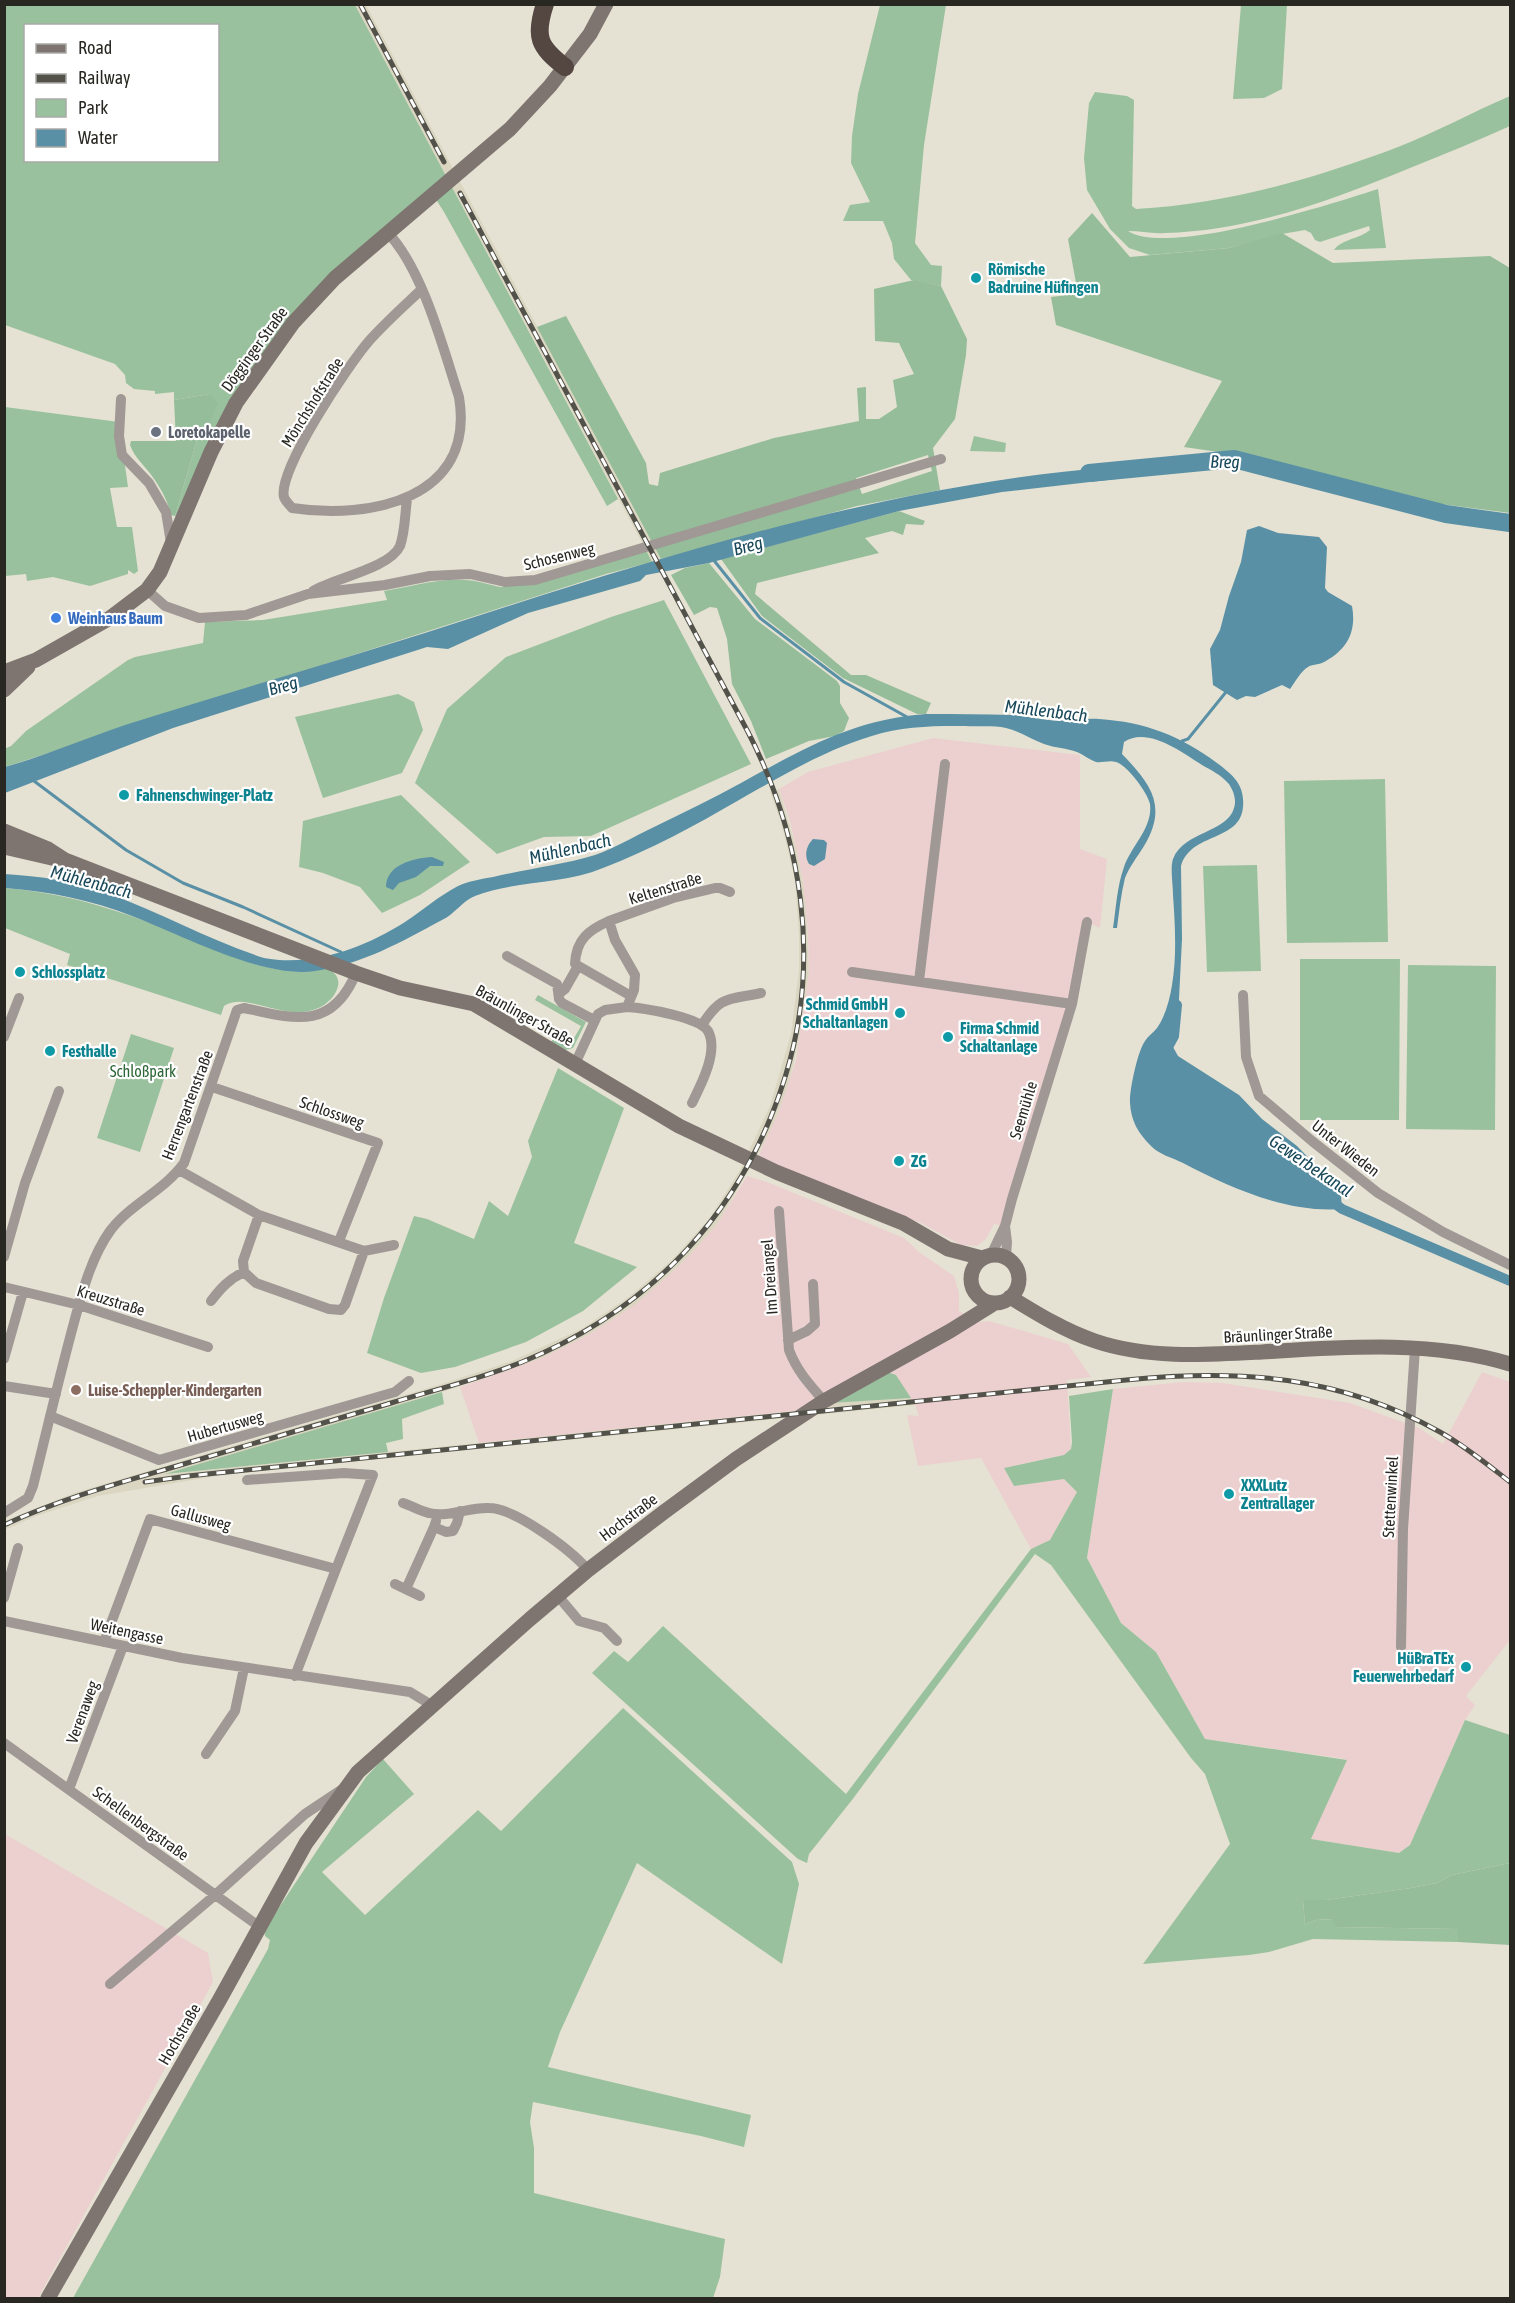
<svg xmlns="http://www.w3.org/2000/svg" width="1515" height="2303" font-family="'Asap Condensed',sans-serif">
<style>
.built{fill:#dad6c1}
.industrial{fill:#ebd0cf}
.green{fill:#9ac19d;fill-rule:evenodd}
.forest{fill:#95bd99;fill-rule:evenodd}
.water{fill:#5990a6}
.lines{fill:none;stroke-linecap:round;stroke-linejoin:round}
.stream{stroke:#5990a6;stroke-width:3}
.canal{stroke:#5990a6;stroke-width:10}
.river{stroke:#5990a6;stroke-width:18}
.street{stroke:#9f9895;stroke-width:10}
.secondary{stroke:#7e7571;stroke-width:15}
.highway{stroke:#544742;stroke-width:18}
.rail-casing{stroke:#53524a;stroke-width:5}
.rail{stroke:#fff;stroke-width:3;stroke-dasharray:9;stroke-linecap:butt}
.culture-dot{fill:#0f9aa8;stroke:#fff;stroke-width:2}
.worship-dot{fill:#6b7280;stroke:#fff;stroke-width:2}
.shop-dot{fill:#3f7fe0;stroke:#fff;stroke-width:2}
.education-dot{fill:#8d6e63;stroke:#fff;stroke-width:2}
.labels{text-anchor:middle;stroke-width:4.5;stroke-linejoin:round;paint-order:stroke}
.culture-label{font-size:16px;font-weight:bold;fill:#0d838f;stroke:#fff;text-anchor:start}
.street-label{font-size:16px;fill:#282721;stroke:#fff}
.worship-label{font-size:16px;font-weight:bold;fill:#5b616d;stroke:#fff;text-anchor:start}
.shop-label{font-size:16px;font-weight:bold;fill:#366cbe;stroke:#fff;text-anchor:start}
.park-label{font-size:16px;fill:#2d6637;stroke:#fff}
.education-label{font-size:16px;font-weight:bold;fill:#785e54;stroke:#fff;text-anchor:start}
.water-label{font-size:18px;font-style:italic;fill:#184859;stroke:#fff}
</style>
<rect width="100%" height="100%" fill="#e5e2d3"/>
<path class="built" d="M355 5H366L661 559 652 562 646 550Z
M779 789 797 851 806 900 809 972 800 1035 788 1087 770 1133 718 1223 699 1245 681 1264 637 1304 588 1335 542 1358 516 1368 442 1392 169 1474 794 1411 831 1403 911 1398 915 1405 228 1474 98 1496 36 1516 5 1530V1521L74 1493 445 1383 512 1361 583 1328 630 1296 672 1260 710 1218 740 1170 770 1106 791 1034 799 970V935L795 880 781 822 770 792Z"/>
<path class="industrial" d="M933 738 1080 755V849L1107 859 1100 928 1088 922 1072 1004 1005 1226 994 1224 986 1239 977 1246 961 1245 923 1224 794 1174 758 1157 779 1111 796 1060 809 972 808 936 803 880 790 821 779 789 808 772Z
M747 1176 767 1182 904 1238 919 1252 954 1276 959 1293V1311L979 1322 989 1321 1068 1344 1091 1377 1067 1380 1071 1449 1064 1455 1004 1468 1014 1486 1064 1479 1077 1492 1050 1540 1031 1549 981 1458 918 1466 907 1415 919 1416 915 1405 896 1375 831 1403 794 1411 479 1443 460 1387 542 1358 588 1335 636 1304 681 1264 699 1245 718 1223Z
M1482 1372 1510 1382V1640L1466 1696 1475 1705 1465 1720 1410 1845 1399 1853 1311 1839 1346 1759 1205 1739 1156 1652 1121 1623 1087 1558 1113 1389 1183 1382 1222 1383 1350 1403 1419 1428 1443 1444Z
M5 1834 208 1953 213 1982 38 2298H5Z"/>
<path class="green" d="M5 5H355L618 499 607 506 444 212 430 190 286 321 178 517 175 516 199 433 206 430 210 394 174 400V392L155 394V391L134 389 126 383 125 375 115 364 5 325ZM26 26H218V160H26Z
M880 5H946L924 145 915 243 931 265 942 266 941 286 911 280 894 259 892 243 883 221H843L850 205 870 202 851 163 852 136 858 94Z
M1241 5H1287L1282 89 1264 98 1233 99Z
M1095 92 1127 96 1134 100 1132 206 1136 209C1226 204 1314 179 1398 147 1436 132 1473 112 1510 96V126C1477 141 1444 154 1410 168 1332 200 1250 231 1165 233 1152 234 1140 231 1128 231 1168 257 1331 204 1378 189L1386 248 1334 250C1342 239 1359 239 1370 230L1369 226 1320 242 1315 240 1311 233 1305 230 1282 234 1229 248 1150 255 1129 248 1110 229 1087 190 1084 158 1089 103Z
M5 407 119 422 128 487 110 488 117 527H132L138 571 134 574 128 570V574L90 586 53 577 27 581 26 574 5 576Z
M974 436 1006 443 1005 452 970 451Z
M646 550 652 562 606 574 5 767 4 749 11 746 26 731 128 660 135 657 203 643 205 622 263 620 387 600 384 591C408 587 440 578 464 580 477 580 489 585 501 587Z
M664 600 751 764 591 836 544 837 497 854 415 783 447 709 506 657 611 617Z
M398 694 414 702 423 730 402 773 323 798 295 717Z
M1385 779 1388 942 1287 943 1284 781Z
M401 795 470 862 420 895 382 913 360 887 323 873 299 867 303 821Z
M1257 865 1261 971 1207 972 1203 866Z
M4 888C92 894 171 931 251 963 277 970 301 975 327 968 334 972 340 977 338 986 336 994 331 1000 324 1005 290 1027 248 990 224 1006L221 1015 67 965 70 954 5 928Z
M1300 959H1400L1399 1120H1300Z
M1408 965 1496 966 1495 1130 1406 1129Z
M538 995 586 1022 573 1048 565 1050 551 1042 553 1039 569 1047 581 1026 535 1000Z
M131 1034 174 1048 140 1152 97 1138Z
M558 1068 624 1108 574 1243 637 1267 583 1311 526 1342 455 1367 421 1373 367 1353 384 1298 414 1216 427 1219 474 1239 489 1201 508 1216 532 1157 528 1141Z
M887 1372 896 1375 911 1398 831 1403Z
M1113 1389 1087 1558 1121 1623 1156 1652 1205 1739 1347 1760 1311 1839 1399 1853 1410 1845 1465 1720 1510 1735V1863L1452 1875 1437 1883 1411 1888 1326 1900H1303L1305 1924 1316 1920 1333 1919 1335 1927 1459 1929 1458 1942 1313 1939 1269 1952 1249 1955 1143 1964 1230 1844 1205 1774 1191 1758 1051 1565 1035 1554 852 1800 809 1854 807 1863 798 1859 592 1673 614 1651 628 1662 663 1626 846 1794 1031 1549 1050 1540 1077 1492 1064 1479 1014 1486 1004 1468 1064 1455 1071 1449 1072 1442 1069 1396Z
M442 1392 444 1404 402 1419 403 1439 386 1443 388 1452 165 1474Z
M623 1708 792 1862 799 1884 782 1964 637 1863 560 2032 548 2067 751 2115 744 2147 701 2136 533 2102 530 2122 534 2148V2193L725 2239 720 2277 713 2298H73L268 1949 270 1940 265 1936 264 1930 366 1777 383 1759 414 1794 322 1872 365 1915 478 1810 501 1831Z"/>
<path class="forest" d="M1092 213 1130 257 1229 248 1282 233 1333 263 1490 256 1510 268V513L1433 503 1232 454 1184 447 1222 381 1056 325 1051 297 1078 294 1068 239Z
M914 280 941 286 967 339 966 355 955 419 933 448 940 490 857 506 661 559 537 327 566 316 646 463 649 484 658 486 660 473 774 438 859 421 857 388 866 387V419H879L897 407 893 380 914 374 899 343 875 341 874 289ZM928 455 932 471 862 494 856 478Z
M210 394 218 403 206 430 199 433 175 516 171 515C168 501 160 487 152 476 145 466 134 457 130 445L131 441H176L174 400Z
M899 511 925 521 923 525 906 524 903 535 892 531 865 538 879 553 757 583 755 594 851 675H866L931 703 926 714H917L843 678 797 643 762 616 721 559Z
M709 563 755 619 837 681 840 686V703L849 718 844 731 835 736 809 741 766 759 751 721 732 684 727 639 717 608 710 607 694 615 671 575 685 568Z
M1510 1863V1945L1458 1942V1929L1335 1927 1332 1919 1316 1920 1305 1924 1303 1900H1326L1411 1888 1437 1883 1452 1875Z"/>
<path class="water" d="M1112 467 1116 479 1002 492 899 511 709 563 646 575 640 581 528 613 448 649 427 647 173 728 5 793V767C51 754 95 734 141 720 237 690 333 662 428 632 651 560 878 486 1112 467Z
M1259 526 1278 533 1319 537 1327 547 1325 588 1328 592 1352 606C1357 633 1346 651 1322 663 1318 665 1312 664 1308 667 1301 671 1295 682 1290 689L1282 685 1255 697 1246 696 1237 700 1213 685 1210 649 1220 630 1229 596 1241 562 1247 530Z
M926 714C955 714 984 714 1013 715 1025 716 1037 719 1049 720 1066 722 1083 718 1099 719 1145 722 1181 736 1217 763 1233 775 1245 785 1243 807 1240 842 1191 832 1181 866L1182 939 1178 1019H1172L1170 1035 1179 1036 1173 1047 1178 1056 1239 1095 1262 1119 1297 1146 1337 1187 1341 1196 1342 1209C1286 1213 1231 1188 1183 1163 1173 1158 1158 1154 1151 1146 1138 1133 1131 1121 1130 1103 1129 1091 1138 1050 1145 1041 1148 1036 1153 1033 1157 1028 1165 1017 1170 999 1172 985 1177 956 1175 924 1173 895 1173 884 1170 868 1173 859 1184 831 1227 833 1234 808 1237 800 1233 789 1228 783 1221 775 1211 770 1202 765 1182 752 1147 726 1124 742L1122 754C1151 784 1168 806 1144 846 1138 856 1129 867 1125 878 1121 894 1119 912 1117 928H1113C1116 908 1117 886 1124 867 1131 846 1153 828 1150 804 1148 793 1127 765 1116 762 1110 760 1102 763 1096 762 1090 760 1084 755 1077 752 1067 748 1055 748 1044 744 1031 739 1019 731 1006 728 993 725 978 727 965 726 937 726 909 726 882 733 830 747 785 774 739 800 696 825 650 850 603 868 562 885 516 880 475 896 462 901 455 914 442 920 401 942 363 964 315 971 263 979 182 935 132 916 91 900 48 891 5 888L4 874C40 876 76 881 109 894 162 913 211 941 264 958 313 967 364 948 405 922 423 910 439 896 458 886 469 881 481 879 493 877 526 869 562 865 595 855 615 848 633 837 652 828 682 813 712 799 741 783 803 749 854 719 926 714Z
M813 839 824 840 827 843 825 859 814 866 809 864C804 856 806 846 813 839Z
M432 857 444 862 443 866H430L416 877 399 883 393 890 386 887C386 865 413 858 432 857Z"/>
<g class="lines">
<path class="stream" d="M712 558 760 618 844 682 907 717
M1182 741 1188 739 1226 692
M34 781 126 850 183 883 243 907 341 952"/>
<path class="canal" d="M1168 1047 1174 1036 1177 1005
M1330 1200 1342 1209 1510 1281"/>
<path class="river" d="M1089 473 1234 459 1446 514 1510 523"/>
<path class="street" d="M388 233C423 270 443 348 459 397 476 499 370 520 292 508 290 505 285 501 284 497 277 471 349 364 369 341 385 323 403 307 421 290
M121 399 119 436 122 455 149 483 166 512 171 543
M147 590 165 606 199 618 246 615 308 594 385 585 430 576 470 574 505 582 535 580 941 459
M313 591C335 578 390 568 400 546 405 532 405 514 407 499
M609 921 673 898 715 888H720L730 892
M507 956 557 984 559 999 562 1003 594 1020
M852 972 1072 1004
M919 981 945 764
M559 994 565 989 578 966
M1243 995 1246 1057 1259 1096 1312 1141 1378 1193 1443 1232 1510 1265
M627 1007C644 1008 699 1017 708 1031 719 1051 701 1085 692 1103
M702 1025C721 995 728 1000 761 993
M4 1037 19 998
M575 1064 598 1014 605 1010 627 1007 634 990 635 975 615 940 609 921C589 930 576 939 575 964L631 996
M212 1087 378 1143 339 1241
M179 1170 259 1215 364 1251 394 1245
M779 1211 789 1350C797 1371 809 1384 824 1401
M1005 1226 1007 1242 1006 1257
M991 1255 1005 1226 1012 1199 1072 1004 1087 922
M4 1257 25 1183 59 1091
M244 1272 256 1283 329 1309 341 1310 345 1305 364 1251
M4 1287 79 1305 208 1347
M211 1301C221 1288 229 1279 244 1272L243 1261 259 1215
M788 1340 807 1331 815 1324 813 1284
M4 1359 23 1292
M4 1386 56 1394
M50 1416 159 1460 395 1392 409 1381
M247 1480 344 1473 373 1475 336 1569
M403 1503C412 1506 420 1511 429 1513 448 1518 469 1507 489 1508 515 1508 571 1550 588 1570
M4 1513 28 1498 33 1486C46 1434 58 1382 72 1330 81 1297 90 1259 110 1231 130 1204 164 1191 184 1163L237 1010 244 1008C294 1019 332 1031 356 973
M436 1521 434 1527 446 1532 453 1531 457 1523 460 1511
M395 1584 420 1596
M406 1589 434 1527
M558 1596 579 1621 604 1628 617 1641
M4 1598 18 1548
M4 1621 182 1658 410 1692 433 1706
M104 1642 150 1519 336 1569 295 1676
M1401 1647 1403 1529 1415 1348
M4 1743 260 1927
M206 1754 235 1711 244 1668
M69 1789 123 1646
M110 1984 214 1896 305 1814 341 1790"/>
<path class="secondary" d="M4 672 36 660 110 618 147 590 160 572 211 452 236 403 293 323 335 278 510 129 550 86 590 34 606 4
M4 690 28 667
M4 831 48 849 65 860 356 973 400 988 474 1004 679 1126 776 1172 903 1223 948 1249 982 1258
M4 847 56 859
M971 1279a24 24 0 1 1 48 0a24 24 0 1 1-48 0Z
M1010 1297C1036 1313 1065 1331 1095 1341 1148 1359 1206 1355 1262 1352 1344 1347 1431 1340 1510 1364
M48 2298 220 1999 306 1843 358 1772 530 1619 588 1570 664 1512 736 1459 824 1401 950 1331 995 1303"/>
<path class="highway" d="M545 4C534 37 539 47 565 67"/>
<defs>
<path id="rail" d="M360 4 444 162
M145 1482 188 1476 1126 1380C1240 1369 1338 1375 1440 1432 1465 1446 1488 1465 1510 1482
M4 1525C60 1499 119 1483 177 1466 248 1445 320 1424 391 1403 434 1390 480 1379 522 1362 652 1309 745 1210 786 1074 821 959 802 837 748 732L460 193"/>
</defs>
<use href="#rail" class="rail-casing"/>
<use href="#rail" class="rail"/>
</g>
<g class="culture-dot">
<circle cx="976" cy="278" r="6"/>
<circle cx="124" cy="795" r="6"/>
<circle cx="20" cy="972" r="6"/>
<circle cx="900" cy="1013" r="6"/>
<circle cx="948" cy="1037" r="6"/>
<circle cx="50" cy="1051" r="6"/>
<circle cx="899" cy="1161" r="6"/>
<circle cx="1229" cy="1494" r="6"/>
<circle cx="1466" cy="1667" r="6"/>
</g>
<circle class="worship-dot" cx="156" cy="432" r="6"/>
<circle class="shop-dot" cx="56" cy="618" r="6"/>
<circle class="education-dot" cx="76" cy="1390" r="6"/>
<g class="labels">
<g class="culture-label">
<text x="988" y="275">Römische<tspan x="988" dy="18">Badruine Hüfingen</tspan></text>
<text x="136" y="801">Fahnenschwinger-Platz</text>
<text x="32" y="978">Schlossplatz</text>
<text x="888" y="1010" text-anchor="end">Schmid GmbH<tspan x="888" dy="18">Schaltanlagen</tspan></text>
<text x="960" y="1034">Firma Schmid<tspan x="960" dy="18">Schaltanlage</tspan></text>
<text x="62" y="1057">Festhalle</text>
<text x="911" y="1167">ZG</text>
<text x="1241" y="1491">XXXLutz<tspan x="1241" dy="18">Zentrallager</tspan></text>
<text x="1454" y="1664" text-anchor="end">HüBraTEx<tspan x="1454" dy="18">Feuerwehrbedarf</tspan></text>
</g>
<g class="street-label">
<text transform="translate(254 349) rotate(-54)" y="6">Dögginger Straße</text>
<text transform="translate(312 402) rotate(-58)" y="6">Mönchshofstraße</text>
<text transform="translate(559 556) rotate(-14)" y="6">Schosenweg</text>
<text transform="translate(665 888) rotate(-17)" y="6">Keltenstraße</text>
<text transform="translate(525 1015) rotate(29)" y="6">Bräunlinger Straße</text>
<text transform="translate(187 1105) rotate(-69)" y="6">Herrengartenstraße</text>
<text transform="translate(1023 1110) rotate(-73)" y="6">Seemühle</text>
<text transform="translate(332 1112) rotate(19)" y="6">Schlossweg</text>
<text transform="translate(1346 1148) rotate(38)" y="6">Unter Wieden</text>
<text transform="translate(769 1277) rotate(-94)" y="6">Im Dreiangel</text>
<text transform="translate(111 1300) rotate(17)" y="6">Kreuzstraße</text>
<text transform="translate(1278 1334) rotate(-3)" y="6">Bräunlinger Straße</text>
<text transform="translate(225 1426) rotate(-16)" y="6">Hubertusweg</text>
<text transform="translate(1390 1497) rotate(-87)" y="6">Stettenwinkel</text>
<text transform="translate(201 1517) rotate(15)" y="6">Gallusweg</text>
<text transform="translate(628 1517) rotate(-37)" y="6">Hochstraße</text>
<text transform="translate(127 1631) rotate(12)" y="6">Weitengasse</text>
<text transform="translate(82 1712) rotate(-70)" y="6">Verenaweg</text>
<text transform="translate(141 1823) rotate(36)" y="6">Schellenbergstraße</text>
<text transform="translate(179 2034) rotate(-60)" y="6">Hochstraße</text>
</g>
<g class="worship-label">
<text x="168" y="438">Loretokapelle</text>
</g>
<g class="shop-label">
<text x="68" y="624">Weinhaus Baum</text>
</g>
<g class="park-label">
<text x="143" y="1077">Schloßpark</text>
</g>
<g class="education-label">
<text x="88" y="1396">Luise-Scheppler-Kindergarten</text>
</g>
<g class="water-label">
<text transform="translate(1225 462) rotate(1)" y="6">Breg</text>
<text transform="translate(748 546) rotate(-15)" y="6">Breg</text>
<text transform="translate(283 686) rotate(-16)" y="6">Breg</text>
<text transform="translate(1046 711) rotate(7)" y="6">Mühlenbach</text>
<text transform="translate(570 849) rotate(-13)" y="6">Mühlenbach</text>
<text transform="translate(91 882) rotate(15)" y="6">Mühlenbach</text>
<text transform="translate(1311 1166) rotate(34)" y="6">Gewerbekanal</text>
</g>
</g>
<rect width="1515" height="2303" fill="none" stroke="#282721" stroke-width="12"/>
<rect x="24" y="24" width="195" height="138" fill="#ffffff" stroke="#a9a9a6" stroke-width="1.5"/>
<rect x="36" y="44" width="30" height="9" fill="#7e7571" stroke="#a9a9a6" stroke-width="1.5"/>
<text x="78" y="54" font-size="18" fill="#282721">Road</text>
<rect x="36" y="74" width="30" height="9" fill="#53524a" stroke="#a9a9a6" stroke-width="1.5"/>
<text x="78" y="84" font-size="18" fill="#282721">Railway</text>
<rect x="36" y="99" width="30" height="18" fill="#9ac19d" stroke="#a9a9a6" stroke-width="1.5"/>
<text x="78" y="114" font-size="18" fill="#282721">Park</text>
<rect x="36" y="129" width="30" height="18" fill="#5990a6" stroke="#a9a9a6" stroke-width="1.5"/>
<text x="78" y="144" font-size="18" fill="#282721">Water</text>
</svg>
